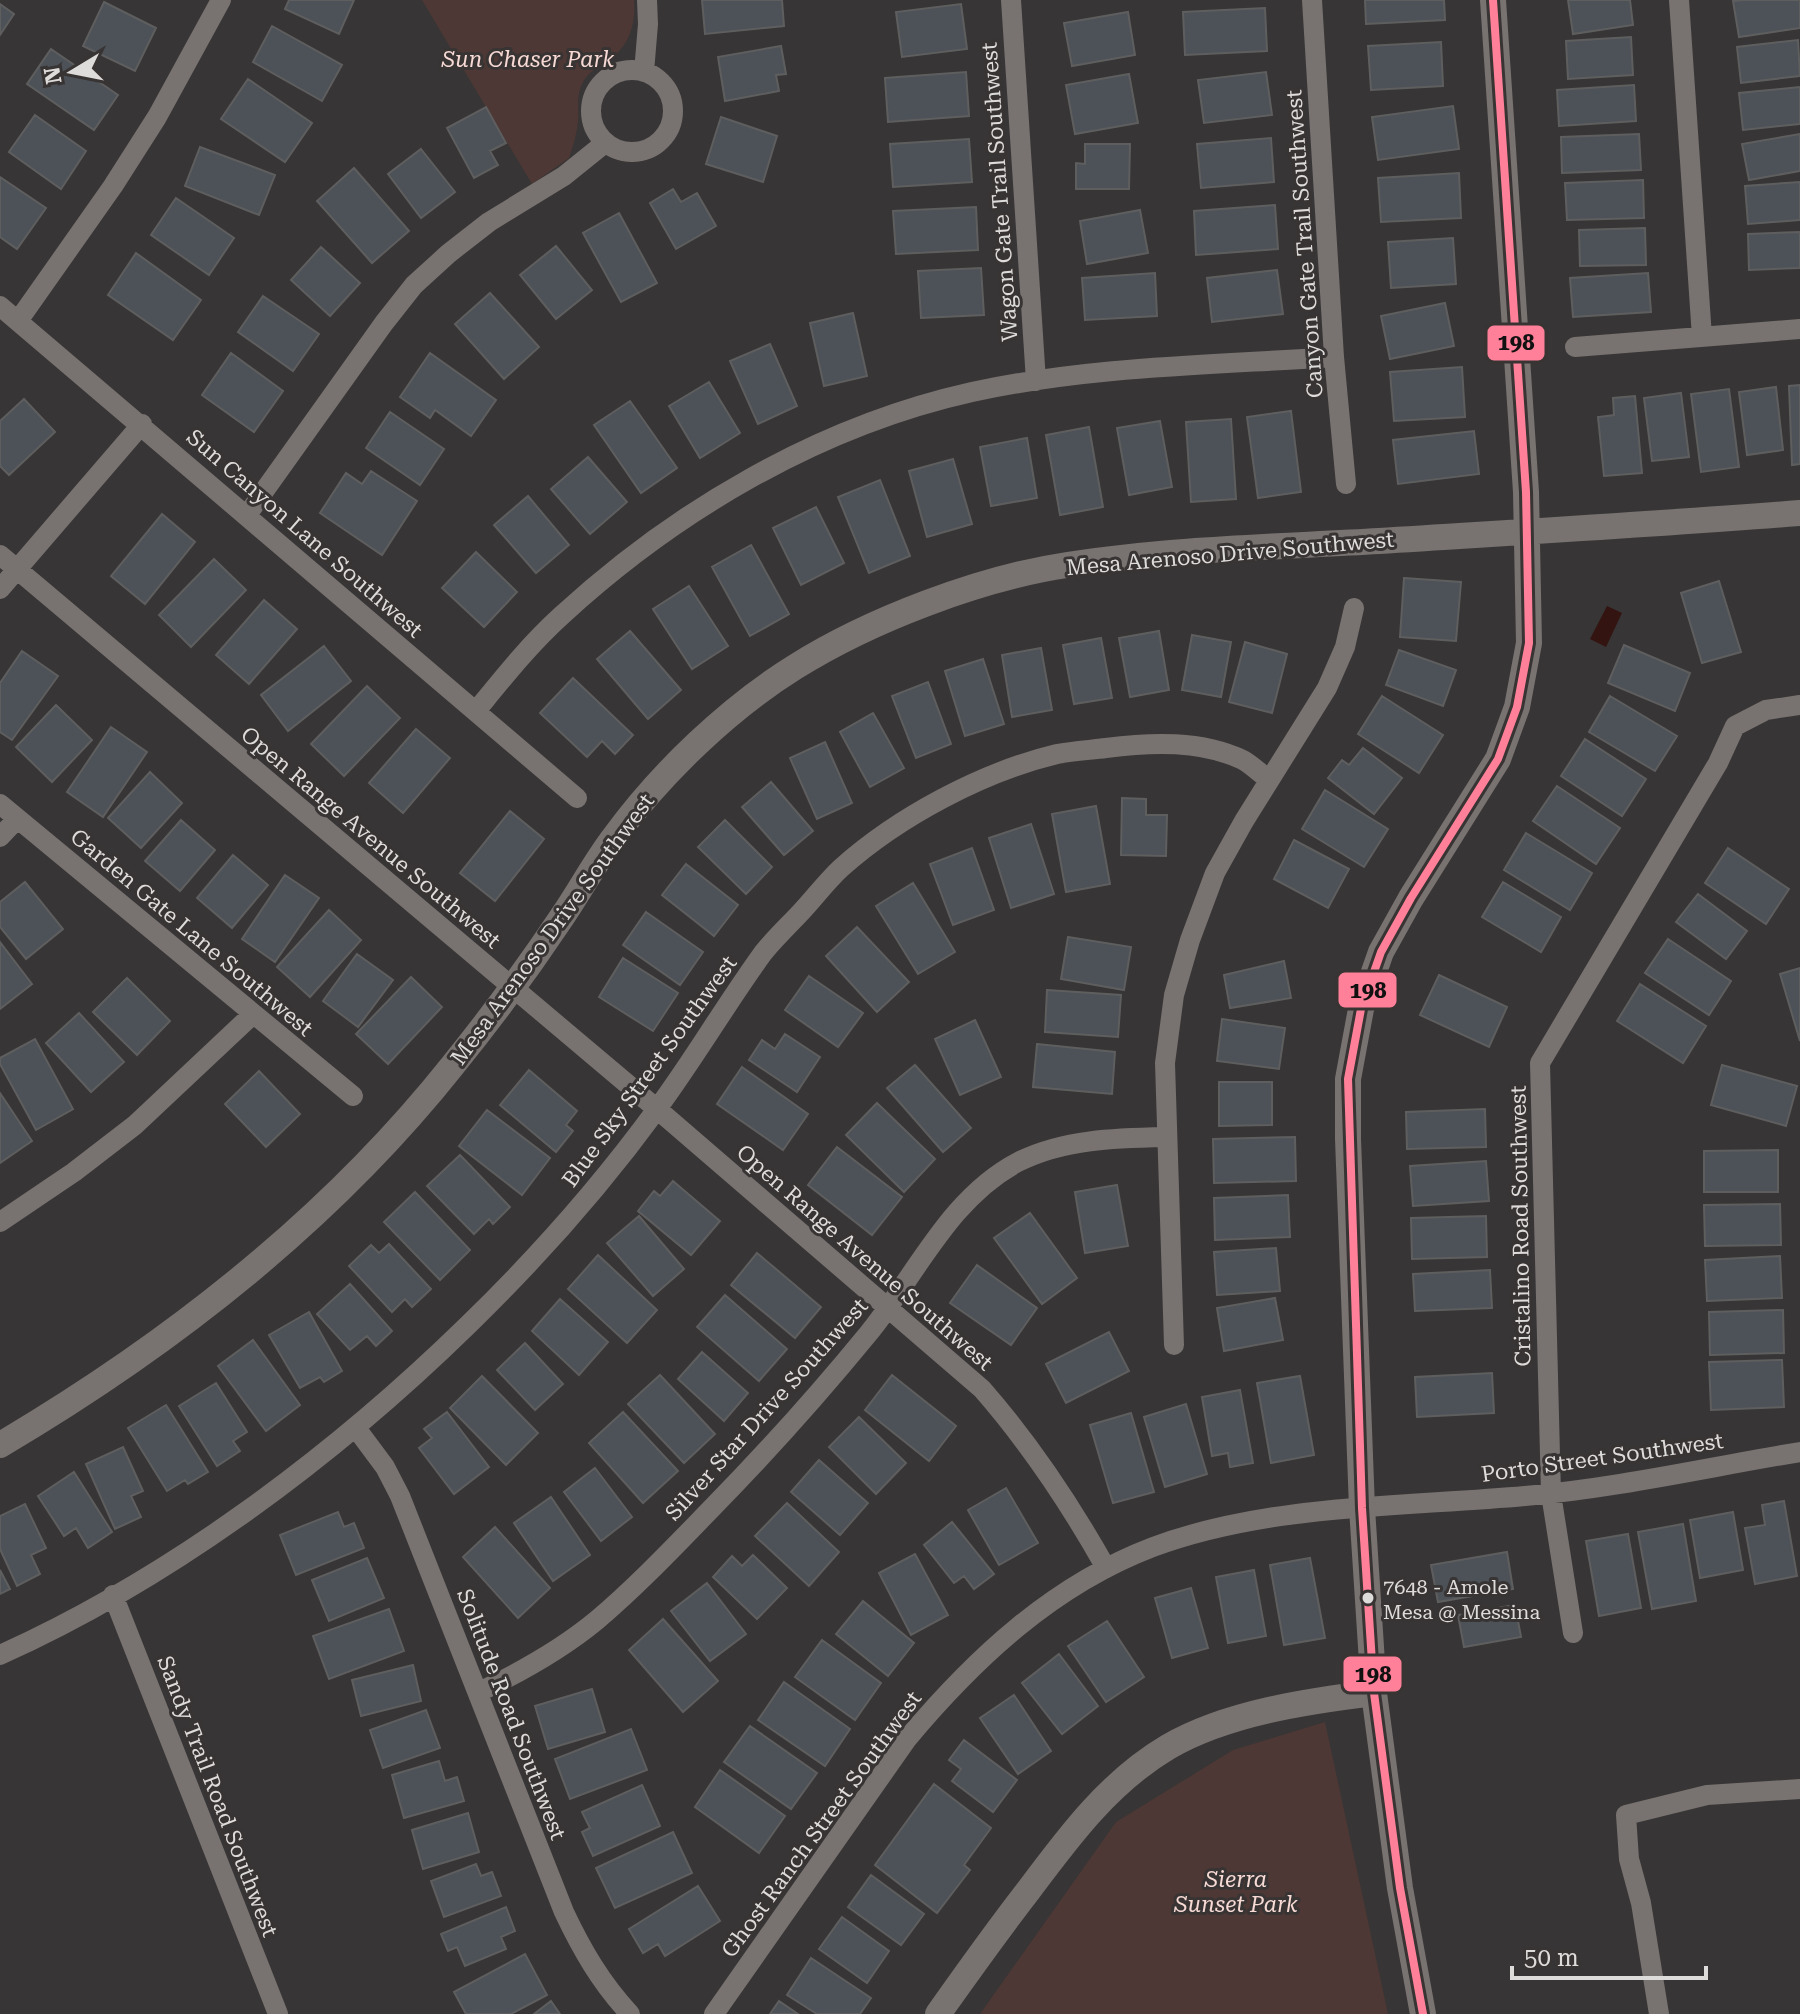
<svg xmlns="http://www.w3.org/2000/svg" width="1800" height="2014" font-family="'Roboto Serif',serif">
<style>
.green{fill:#4d3835}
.water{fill:#331411}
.building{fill:#4c5257;stroke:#5f5e5f;stroke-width:2}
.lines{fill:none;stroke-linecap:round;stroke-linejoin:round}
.minor{stroke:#787270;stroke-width:20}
.tertiary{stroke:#787270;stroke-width:26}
.bus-1-casing{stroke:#383434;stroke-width:14}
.bus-1{stroke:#ff8098;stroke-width:8}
.bus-dot{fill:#dedcdb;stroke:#383434;stroke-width:3}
.labels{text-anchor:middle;stroke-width:6;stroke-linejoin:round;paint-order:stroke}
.bus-label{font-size:20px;fill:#dedcdb;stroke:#383434;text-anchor:start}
.park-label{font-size:22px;font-style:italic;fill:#f8dad5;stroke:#383434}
.street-label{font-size:22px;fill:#dedcdb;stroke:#383434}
.line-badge{stroke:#383434;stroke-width:3}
.pale-badge-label{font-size:22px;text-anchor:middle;font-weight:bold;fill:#111}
</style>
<rect width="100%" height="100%" fill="#373535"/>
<path class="green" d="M422 0H634C636 26 628 50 604 63 594 69 587 74 582 84 576 96 579 109 578 121 577 134 573 146 569 158L532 184Z
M1325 1722 1388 2014H980L1116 1822 1233 1750Z"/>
<path class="water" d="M1607 606 1622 613 1606 647 1590 639Z"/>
<path class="building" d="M289 0H354L339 34 285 9Z
M702 0H782L784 26 705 34Z
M1365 0H1444L1445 20 1366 24Z
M1568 0H1630L1633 25 1573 34Z
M1743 0H1800V28L1739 37 1733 1Z
M104 2 156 28 135 71 83 46Z
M0 4 14 14 0 35Z
M961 4 967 49 902 57 896 12Z
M1265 8 1267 51 1185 55 1183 12Z
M1128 12 1135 55 1072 66 1064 23Z
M272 26 342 65 322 101 253 62Z
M1631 37 1633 75 1568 79 1566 41Z
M1798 40 1800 76 1741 83 1737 47Z
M1441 42 1443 86 1371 90 1368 46Z
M781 46 786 74 776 75 779 91 725 101 718 57Z
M51 49 118 95 94 130 27 84Z
M966 72 969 116 888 122 885 78Z
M1266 72 1272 115 1204 123 1198 80Z
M1129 74 1138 123 1075 134 1066 85Z
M248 79 312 123 285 162 221 119Z
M1634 85 1636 121 1559 126 1557 90Z
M1800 87V124L1743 130 1739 93Z
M1453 106 1459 149 1378 160 1372 117Z
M486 107 506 143 490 151 498 165 474 178 447 128Z
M35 115 86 151 61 189 9 152Z
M721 117 777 136 763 182 706 164Z
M1639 134 1641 170 1562 173 1561 137Z
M1800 134V171L1749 180 1742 144Z
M1271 138 1274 182 1201 188 1197 144Z
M969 139 972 182 893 187 890 144Z
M1085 144H1130L1129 189H1076V163L1085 164Z
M200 147 275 175 259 215 185 186Z
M421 149 455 192 421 218 388 174Z
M354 168 409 231 372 263 317 201Z
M1459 173 1461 218 1381 222 1378 178Z
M0 177 46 208 17 249 0 237Z
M1643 180 1644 218 1567 220 1565 183Z
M1800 182V220L1748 224 1745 186Z
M673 189 681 202 697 193 716 226 676 249 650 203Z
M176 198 234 238 209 275 151 235Z
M1275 205 1278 249 1196 255 1194 211Z
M976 207 978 250 896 254 893 211Z
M1140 210 1148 253 1087 264 1080 221Z
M619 213 657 283 621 302 583 233Z
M1645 228 1646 265 1580 266 1579 230Z
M1800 232V268L1749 270 1748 234Z
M1453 238 1456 284 1391 288 1388 242Z
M556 246 592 290 556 319 520 275Z
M321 247 360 283 330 316 291 280Z
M136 253 201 300 173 340 108 295Z
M981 268 984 315 921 318 918 271Z
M1277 270 1283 314 1212 322 1207 278Z
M1155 273 1157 316 1085 320 1082 278Z
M1648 273 1651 312 1573 317 1570 278Z
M490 293 539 347 504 379 455 324Z
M263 296 319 334 293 371 238 332Z
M1445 303 1454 346 1390 359 1381 316Z
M853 313 867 376 824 386 810 323Z
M770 344 797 406 758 424 730 361Z
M231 353 283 391 254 432 202 395Z
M430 353 496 400 471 436 435 410 430 418 400 397Z
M1462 367 1465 417 1394 421 1390 372Z
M709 382 740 433 700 458 669 406Z
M1800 385V464L1792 465 1789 386Z
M1776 387 1783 450 1747 455 1739 392Z
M1729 389 1739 467 1701 472 1691 394Z
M1681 393 1689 457 1652 461 1644 398Z
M1635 396 1642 473 1604 476 1598 417 1614 415 1613 398Z
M24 399 55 432 9 475 0 466V421Z
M630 401 677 468 641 493 594 425Z
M1291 411 1301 492 1258 498 1247 417Z
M390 412 444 449 420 485 366 448Z
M1231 419 1236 499 1191 502 1186 422Z
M1160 421 1172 487 1129 495 1117 428Z
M1089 427 1103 507 1060 515 1046 435Z
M1474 431 1479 474 1398 484 1393 440Z
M1027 438 1037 498 991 506 980 447Z
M588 457 627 502 590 534 551 489Z
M953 459 972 524 927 537 909 471Z
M371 471 417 501 382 555 320 513 346 473 362 484Z
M880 480 910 556 869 573 838 497Z
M528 496 569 545 536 573 494 525Z
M816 507 844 563 801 585 773 528Z
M162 514 195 542 145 604 111 576Z
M751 545 789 614 750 636 712 567Z
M476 552 517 592 484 627 442 588Z
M214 559 246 590 191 647 159 615Z
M1404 578 1461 582 1456 641 1400 637Z
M1719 581 1741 652 1702 663 1681 593Z
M689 586 728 646 692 669 653 609Z
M264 600 297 629 249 684 216 655Z
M630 631 681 690 648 719 597 659Z
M1159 631 1169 690 1130 697 1119 638Z
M1192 635 1231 642 1221 697 1182 690Z
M1101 638 1112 698 1074 704 1063 645Z
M1245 642 1287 654 1272 713 1229 702Z
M1624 645 1690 673 1675 711 1608 683Z
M324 646 351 681 288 731 261 695Z
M1041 648 1052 710 1012 717 1002 655Z
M1399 650 1456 670 1443 706 1386 685Z
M22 651 58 676 12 740 0 732V683Z
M983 659 1004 724 965 736 945 671Z
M573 678 633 735 615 754 602 741 587 757 540 713Z
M928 682 951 744 916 758 892 696Z
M367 686 400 718 344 776 311 744Z
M1382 696 1443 735 1419 773 1358 734Z
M1610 696 1677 736 1655 771 1589 732Z
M56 705 92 740 52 782 16 747Z
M873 713 904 768 870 787 840 732Z
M111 727 147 752 103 817 67 792Z
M416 729 450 758 403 813 369 783Z
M1585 739 1646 779 1622 816 1561 776Z
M825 742 852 803 817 819 790 758Z
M1363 748 1402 778 1374 814 1328 778 1342 760 1349 765Z
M150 772 182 803 141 848 108 818Z
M771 782 813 831 784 855 742 807Z
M1557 786 1620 828 1596 864 1533 821Z
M1325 790 1388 829 1364 867 1302 829Z
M1122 798 1146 799V815H1167L1166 856 1121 855Z
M1096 806 1110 884 1066 892 1052 814Z
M510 811 544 839 495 901 460 873Z
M181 820 215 850 180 891 145 861Z
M725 820 772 867 746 894 698 847Z
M1031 824 1054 894 1011 908 989 838Z
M1526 833 1592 873 1570 910 1504 870Z
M1294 840 1349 869 1328 908 1274 879Z
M972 848 994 910 953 925 930 864Z
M1728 848 1789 889 1766 924 1705 883Z
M233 855 268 885 232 928 197 898Z
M686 864 738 905 714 936 662 895Z
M285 875 319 898 275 962 242 939Z
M25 882 63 929 26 959 0 927V902Z
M1503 882 1561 917 1541 952 1482 917Z
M913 883 955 952 918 974 876 906Z
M1698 894 1747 931 1726 959 1676 922Z
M329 910 361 940 310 997 277 967Z
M646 912 703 952 680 985 623 945Z
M857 927 909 982 877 1012 826 956Z
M1068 937 1131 947 1124 990 1061 979Z
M1668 939 1731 981 1709 1015 1645 973Z
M0 942 32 984 0 1009Z
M357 954 393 980 358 1027 323 1001Z
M623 958 678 993 653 1031 599 997Z
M1284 961 1291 998 1230 1008 1224 975Z
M1800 968V1041L1780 974Z
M1439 975 1507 1007 1489 1047 1420 1015Z
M809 976 863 1013 838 1047 785 1010Z
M411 977 442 1007 388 1064 356 1034Z
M127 978 170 1021 137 1055 93 1012Z
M1640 984 1706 1026 1683 1063 1617 1021Z
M1047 990 1121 995 1118 1037 1045 1032Z
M79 1013 124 1062 91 1092 46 1043Z
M1222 1019 1285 1028 1279 1069 1217 1061Z
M975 1020 1001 1077 960 1095 935 1039Z
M785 1034 820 1057 797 1092 749 1060 762 1040 775 1049Z
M35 1039 73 1109 36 1130 0 1064V1058Z
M1037 1044 1115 1052 1112 1094 1033 1087Z
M915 1065 971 1128 943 1152 887 1088Z
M1722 1065 1797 1086 1786 1126 1711 1105Z
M742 1067 808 1114 783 1150 717 1104Z
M529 1070 577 1111 566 1125 573 1131 556 1152 500 1105Z
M259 1071 300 1114 266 1147 225 1104Z
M1219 1082H1272V1125L1219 1126Z
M0 1093 32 1141 0 1163Z
M877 1103 935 1159 904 1192 846 1135Z
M1485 1109 1486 1147 1407 1149 1406 1112Z
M487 1110 550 1158 522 1195 459 1146Z
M1295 1137 1296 1181 1214 1183 1213 1139Z
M837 1147 902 1197 872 1235 808 1185Z
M1778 1150V1192H1704V1151Z
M460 1155 510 1207 493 1224 489 1219 474 1234 427 1186Z
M1486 1161 1489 1201 1413 1206 1410 1166Z
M673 1181 720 1221 691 1255 638 1211 654 1191 660 1196Z
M1117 1185 1128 1246 1085 1253 1075 1192Z
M415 1192 470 1250 440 1280 384 1222Z
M1288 1195 1290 1237 1215 1240 1214 1198Z
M1780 1204 1781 1245 1705 1246 1704 1205Z
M1030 1213 1077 1278 1042 1304 994 1238Z
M639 1216 684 1269 653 1296 607 1243Z
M1486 1216 1487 1257 1412 1259 1411 1218Z
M389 1244 431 1289 412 1307 405 1299 392 1312 349 1266 371 1245 379 1253Z
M1276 1248 1280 1291 1217 1295 1214 1252Z
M757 1253 821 1307 795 1338 731 1285Z
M598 1255 657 1310 627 1343 568 1289Z
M1780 1256 1782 1298 1707 1301 1705 1260Z
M977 1265 1037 1308 1011 1345 950 1303Z
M1490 1270 1492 1308 1415 1311 1413 1274Z
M350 1284 392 1331 376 1346 367 1336 350 1350 317 1314Z
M725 1295 787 1349 759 1381 697 1327Z
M1275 1298 1283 1340 1224 1351 1217 1308Z
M560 1299 608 1342 579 1375 532 1331Z
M1783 1310 1784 1353 1710 1355 1709 1312Z
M309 1312 342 1371 324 1382 320 1377 300 1388 269 1335Z
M1109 1332 1129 1371 1066 1403 1046 1364Z
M253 1340 300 1405 266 1431 218 1366Z
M525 1343 563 1384 535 1410 497 1370Z
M702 1352 748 1393 724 1421 678 1379Z
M1782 1360 1784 1407 1711 1410 1709 1362Z
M1492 1373 1494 1413 1417 1417 1415 1377Z
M660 1375 715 1434 684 1463 628 1404Z
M892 1375 956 1426 929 1461 865 1410Z
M482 1376 538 1433 506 1465 450 1408Z
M1300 1376 1314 1455 1271 1463 1257 1383Z
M216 1383 247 1432 233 1441 240 1451 217 1466 179 1406Z
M1240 1390 1253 1463 1230 1467 1228 1453 1212 1456 1202 1397Z
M1186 1404 1207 1474 1165 1487 1144 1417Z
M166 1405 208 1472 188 1484 185 1480 167 1491 128 1428Z
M447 1412 489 1467 454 1494 419 1448 432 1438 424 1429Z
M623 1412 678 1471 643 1503 589 1443Z
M1131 1413 1154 1492 1113 1503 1090 1425Z
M859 1417 906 1463 876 1494 829 1447Z
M123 1447 143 1491 131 1496 141 1517 115 1529 86 1464Z
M819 1460 868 1503 840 1535 791 1492Z
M595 1468 632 1517 601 1541 564 1492Z
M74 1472 112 1532 88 1548 76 1528 64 1536 38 1496Z
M1006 1488 1038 1543 999 1565 968 1510Z
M551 1497 590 1555 553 1581 514 1523Z
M1784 1501 1797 1576 1755 1584 1745 1528 1765 1525 1762 1505Z
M787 1503 839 1552 809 1586 755 1536Z
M25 1504 46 1548 31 1555 40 1574 17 1586 0 1549V1516Z
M338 1512 344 1527 354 1523 364 1548 296 1575 280 1535Z
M1733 1512 1743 1570 1700 1578 1690 1520Z
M952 1522 994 1574 974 1589 964 1576 954 1583 924 1545Z
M1683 1524 1696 1601 1652 1609 1638 1532Z
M495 1527 550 1588 518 1618 463 1557Z
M1628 1534 1641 1608 1599 1616 1586 1541Z
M1507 1552 1513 1589 1438 1602 1431 1565Z
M915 1554 948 1615 911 1635 879 1573Z
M753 1555 787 1588 757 1619 713 1577 732 1556 742 1566Z
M367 1558 384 1598 329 1621 312 1580Z
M1310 1558 1325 1638 1284 1645 1270 1565Z
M0 1570 10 1589 0 1594Z
M1254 1570 1266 1636 1228 1643 1216 1577Z
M707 1583 746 1634 710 1661 671 1611Z
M1191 1588 1208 1648 1172 1658 1155 1598Z
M863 1601 914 1643 888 1676 836 1634Z
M1515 1605 1521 1637 1464 1647 1458 1615Z
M389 1609 404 1651 329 1679 313 1636Z
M663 1619 718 1681 683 1712 629 1650Z
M1107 1621 1144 1677 1106 1702 1068 1646Z
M822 1640 881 1683 855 1720 795 1677Z
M1059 1654 1098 1706 1062 1734 1022 1683Z
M413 1665 421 1701 361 1716 352 1680Z
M784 1682 850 1729 825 1766 758 1720Z
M592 1689 605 1732 548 1749 535 1706Z
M1014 1695 1051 1751 1018 1774 980 1718Z
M426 1710 440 1748 383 1768 370 1730Z
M750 1726 817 1773 791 1809 724 1762Z
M631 1729 647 1770 570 1799 555 1759Z
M964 1740 1017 1780 993 1812 952 1781 961 1769 949 1760Z
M439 1761 445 1781 457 1777 464 1801 404 1818 392 1775Z
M720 1770 785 1816 759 1853 695 1807Z
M934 1784 991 1828 964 1865 970 1870 937 1913 875 1865Z
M642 1785 660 1826 593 1856 582 1832 590 1828 582 1812Z
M468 1813 479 1852 423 1869 412 1830Z
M673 1832 692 1873 615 1908 596 1868Z
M476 1864 481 1876 492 1872 501 1896 444 1917 431 1881Z
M871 1875 924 1914 901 1945 848 1907Z
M698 1886 720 1921 665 1956 658 1944 643 1953 629 1929Z
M506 1907 515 1931 501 1937 506 1949 465 1966 457 1947 448 1951 441 1934Z
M842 1917 889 1951 867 1983 819 1949Z
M525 1954 547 1995 511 2014H466L454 1992Z
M811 1958 871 1998 860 2014H817L787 1995Z
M551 2001 560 2014H534Z
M779 2001 798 2014H770Z"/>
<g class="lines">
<path class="minor" d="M1011 0 1036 381
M1312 0 1334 357 1346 484
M1679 0 1702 337
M591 111a41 41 0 1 1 82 0a41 41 0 1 1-82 0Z
M644 72 648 24 647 0
M0 306 577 798
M18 321 113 186 157 117 221 0
M1575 347 1800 329
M247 515 384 323 414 285 448 254 489 222 564 176 605 143
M0 555 657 1109 982 1389C1031 1445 1070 1504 1106 1568
M0 589 142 424
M476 711C503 678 529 645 561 616 675 511 819 426 972 392 1091 366 1214 365 1334 357
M0 804 353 1096
M0 837 17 819
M0 1222 74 1172 135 1125 253 1014
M1174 1345 1165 1063 1174 995 1190 940 1215 873 1244 821 1327 688 1345 647 1354 608
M356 1428 385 1467 400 1496 564 1912C582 1950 601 1983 630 2014
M113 1595 278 2014
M1573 1633 1551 1494 1540 1063 1718 763 1735 726 1766 710 1800 705
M0 1655C171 1578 334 1456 468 1325 537 1258 600 1187 657 1109 694 1059 726 1004 763 953 775 938 789 925 802 911 815 897 827 881 841 868 898 817 982 772 1057 754 1073 751 1090 750 1106 748 1151 742 1201 740 1243 760 1252 765 1261 774 1269 780
M479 1692C521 1672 562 1649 597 1620 637 1586 674 1547 710 1510 765 1454 818 1395 868 1334 915 1277 949 1198 1018 1162 1063 1139 1117 1138 1166 1137
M714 2014 907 1739C975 1658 1053 1585 1153 1547 1269 1504 1403 1507 1525 1496 1617 1488 1709 1467 1800 1452
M1659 2014 1641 1903 1629 1859 1626 1815 1707 1795 1800 1789"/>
<path class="tertiary" d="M0 1445C171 1344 329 1221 453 1065 491 1018 528 968 562 917 580 891 595 862 615 836 661 773 729 708 795 667 870 620 980 578 1067 565 1170 549 1276 547 1379 541 1520 532 1660 524 1800 513
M938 2014C967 1973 997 1931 1028 1891 1069 1836 1109 1782 1168 1747 1226 1713 1308 1701 1374 1693
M1423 2014 1400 1888 1374 1693 1362 1508 1348 1139V1079L1361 1009 1381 952 1411 898 1498 759 1517 707 1529 643 1526 492 1493 0"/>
<defs>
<path id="bus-1" d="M1423 2014 1400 1888 1374 1693 1362 1508 1348 1079 1361 1009 1381 952 1411 898 1498 759 1517 707 1529 643 1526 492 1493 0"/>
</defs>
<use href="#bus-1" class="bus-1-casing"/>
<use href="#bus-1" class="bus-1"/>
</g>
<circle class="bus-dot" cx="1368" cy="1598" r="7"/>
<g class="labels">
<g class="bus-label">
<text x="1383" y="1594">7648 - Amole<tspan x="1383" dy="25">Mesa @ Messina</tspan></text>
</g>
<g class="park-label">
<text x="528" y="67">Sun Chaser Park</text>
<text x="1236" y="1887">Sierra<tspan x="1236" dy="25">Sunset Park</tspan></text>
</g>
<g class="street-label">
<text transform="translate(999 192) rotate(-94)" y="8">Wagon Gate Trail Southwest</text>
<text transform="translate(1304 244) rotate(-94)" y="8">Canyon Gate Trail Southwest</text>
<text transform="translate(305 533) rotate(41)" y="8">Sun Canyon Lane Southwest</text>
<text transform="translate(1230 553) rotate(-5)" y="8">Mesa Arenoso Drive Southwest</text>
<text transform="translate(371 837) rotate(40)" y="8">Open Range Avenue Southwest</text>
<text transform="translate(552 929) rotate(-54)" y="8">Mesa Arenoso Drive Southwest</text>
<text transform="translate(192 932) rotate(40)" y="8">Garden Gate Lane Southwest</text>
<text transform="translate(649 1071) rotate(-54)" y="8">Blue Sky Street Southwest</text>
<text transform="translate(1520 1226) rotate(-91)" y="8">Cristalino Road Southwest</text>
<text transform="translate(865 1257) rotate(41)" y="8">Open Range Avenue Southwest</text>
<text transform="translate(766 1409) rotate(-48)" y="8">Silver Star Drive Southwest</text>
<text transform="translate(1602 1457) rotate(-8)" y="8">Porto Street Southwest</text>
<text transform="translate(512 1714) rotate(69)" y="8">Solitude Road Southwest</text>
<text transform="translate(218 1796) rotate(69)" y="8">Sandy Trail Road Southwest</text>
<text transform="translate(821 1824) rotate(-54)" y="8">Ghost Ranch Street Southwest</text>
</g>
</g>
<g class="line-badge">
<rect x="1486" y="324" width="60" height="38" rx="8" fill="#ff8098"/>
<rect x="1337" y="971" width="61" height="38" rx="8" fill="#ff8098"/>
<rect x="1342" y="1655" width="61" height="38" rx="8" fill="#ff8098"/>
</g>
<g class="pale-badge-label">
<text x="1516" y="350">198</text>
<text x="1368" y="998">198</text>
<text x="1373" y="1682">198</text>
</g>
<g transform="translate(72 72) rotate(260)" stroke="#383434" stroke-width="6" paint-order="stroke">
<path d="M0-6L14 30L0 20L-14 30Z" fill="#dedcdb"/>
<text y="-12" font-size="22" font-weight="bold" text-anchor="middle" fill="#dedcdb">N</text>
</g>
<path d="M1512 1966v12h194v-12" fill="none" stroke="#dedcdb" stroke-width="4"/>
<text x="1524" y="1966" font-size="24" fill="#dedcdb" stroke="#383434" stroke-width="6" paint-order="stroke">50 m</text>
</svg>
